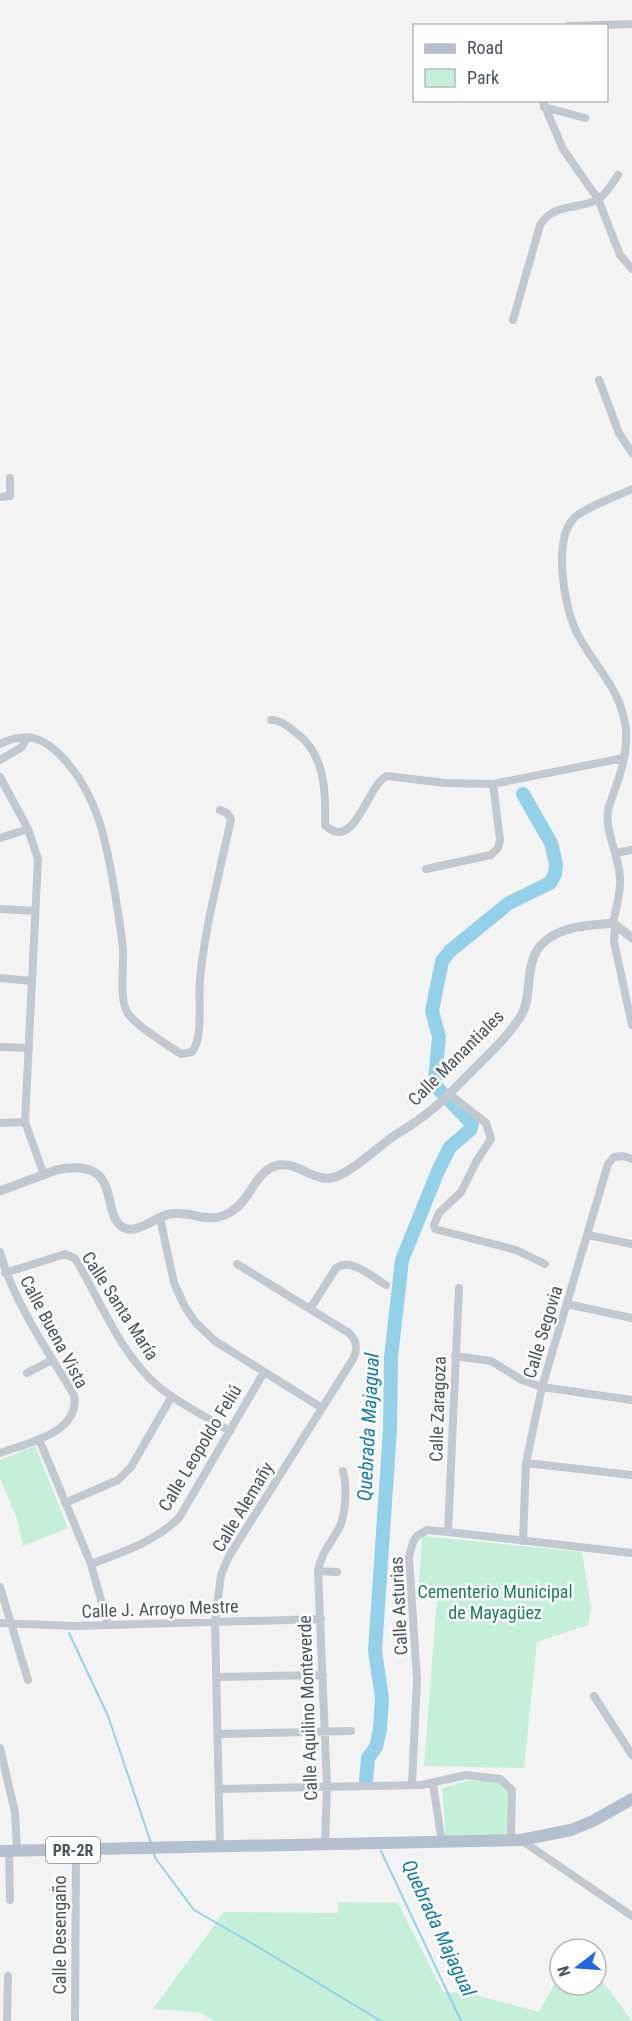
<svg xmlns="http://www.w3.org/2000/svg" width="632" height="2021" font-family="'Roboto Condensed',sans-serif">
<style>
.green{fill:#c5efd8}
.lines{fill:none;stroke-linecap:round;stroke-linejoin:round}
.stream{stroke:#94d1e9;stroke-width:2}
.river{stroke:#94d1e9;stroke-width:14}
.minor{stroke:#c1c8d0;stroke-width:8}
.tertiary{stroke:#c1c8d0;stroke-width:9}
.primary{stroke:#b4c0cf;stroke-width:12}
.labels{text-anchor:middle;stroke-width:5;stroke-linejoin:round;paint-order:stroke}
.shield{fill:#fff;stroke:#81878f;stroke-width:1.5}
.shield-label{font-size:16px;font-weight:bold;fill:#4b545f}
.street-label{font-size:18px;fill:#4b545f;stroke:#fff}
.park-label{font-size:18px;fill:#1c8056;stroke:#fff}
.water-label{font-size:20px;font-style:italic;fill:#137eaa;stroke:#fff}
</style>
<rect width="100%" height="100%" fill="#f4f3f3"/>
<path class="green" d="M35 1446 68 1528 23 1546 17 1519 0 1478V1460Z
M422 1536 582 1552 591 1607 588 1625 537 1642 524 1768 424 1766 438 1587 419 1585Z
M487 1779 501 1782 508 1790V1835L446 1837 442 1788 467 1781Z
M338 1902 398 1903 443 1992 469 1993 539 2012 560 1974V1985H596V1972L632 2021H215L197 2012 153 2009 224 1912 338 1913Z"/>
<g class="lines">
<path class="stream" d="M69 1633 108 1716 151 1843
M153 1851 156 1859 194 1910 248 1941 381 2021
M381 1851 461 2021"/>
<path class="river" d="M442 1093 435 1085V1079L439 1037 432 1011 442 961 450 951 509 903 550 883 555 874 556 864 551 843 523 794
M366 1780 368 1758 376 1747 380 1729 382 1698 375 1651 390 1429 391 1357 402 1260 438 1171 450 1147 470 1130 472 1124 449 1100"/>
<path class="minor" d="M568 26 632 24
M542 100 563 149 598 199 620 255 632 269
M544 107 585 118
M513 320 540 225C555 201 581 211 600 198 608 191 613 183 618 175
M599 380 619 433 632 453
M0 497 10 496V478
M271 720C281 720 287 726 295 732 325 753 326 791 325 825 355 854 367 784 387 776L445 783 493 784 624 758
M0 744C27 731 44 737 64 759 99 797 107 845 115 894 118 912 121 930 123 949 124 966 119 997 127 1012 134 1025 168 1045 181 1054L192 1052C204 1037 198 999 200 979 205 926 220 872 231 819L227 813 220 810
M0 760 22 747 26 739
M0 777 28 829 38 859 25 1122 44 1175
M0 838 28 829
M615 853 632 850
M426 869 491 855 498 848 500 840 493 784
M0 909 35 911
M613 923C616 908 621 892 620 878 619 855 605 834 608 811 609 804 613 796 615 789 623 767 630 742 624 718 616 683 591 662 576 631 564 605 552 539 575 517 587 507 617 496 632 489
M615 926 614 942 632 1025
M0 978 32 981
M0 1047 29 1048
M449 1094 486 1123 491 1139 476 1162 461 1192 439 1213 434 1225 435 1229 516 1250 545 1264
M0 1123 25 1122
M160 1218 174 1283 185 1307 196 1323 215 1341 322 1408
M588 1235 632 1244
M0 1252C12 1299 49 1353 74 1395 81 1433 27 1443 0 1453
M5 1273 65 1254 74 1258 78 1263C102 1305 122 1356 159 1387 180 1404 206 1417 230 1431
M567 1304 632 1318
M310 1309 336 1268C351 1257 372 1277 386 1285
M455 1356 491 1361 522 1380 542 1387 632 1400
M27 1373 52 1360
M39 1439 91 1564 108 1625
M526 1463 632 1475
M65 1503 118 1480 131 1467 172 1396
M448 1532 459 1288
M523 1541 526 1463 542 1387 608 1164 614 1157 623 1156 632 1159
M91 1564C123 1552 154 1542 179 1518L264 1372
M318 1571 337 1572
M0 1587 28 1680
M0 1623 74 1626 321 1619
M217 1677 323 1675
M594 1696 632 1755
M219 1734 351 1731
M0 1748 15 1812 17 1851
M433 1784 442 1843
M412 1785 417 1679 409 1557 413 1542 417 1536 427 1530 448 1532 632 1553
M219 1789 421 1785 466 1775 500 1779 512 1790 511 1840
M521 1840 632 1916
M325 1845 327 1786 318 1571C321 1553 331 1543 339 1528 346 1516 347 1484 343 1471
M220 1848 215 1622 221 1575 229 1556 353 1359C358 1349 357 1341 349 1333L237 1264
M9 1851 10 1900
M7 2021 8 1976
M75 2021 76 1850"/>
<path class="tertiary" d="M0 1191 56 1170C129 1154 96 1223 128 1229 142 1231 156 1216 170 1214 195 1210 210 1228 235 1209 252 1197 256 1169 279 1165 300 1162 318 1187 340 1175 358 1166 374 1151 391 1138 401 1131 412 1125 421 1118 440 1105 455 1088 471 1072 489 1054 509 1036 522 1014 533 993 524 964 541 945 560 925 588 926 613 923L632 938"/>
<path class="primary" d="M0 1851 521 1840 571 1830 593 1821 632 1799"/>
</g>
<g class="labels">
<rect class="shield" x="46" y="1837" width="54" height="26" rx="4.5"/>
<g class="shield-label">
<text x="73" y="1856">PR-2R</text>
</g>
<g class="street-label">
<text transform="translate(456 1058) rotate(-45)" y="6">Calle Manantiales</text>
<text transform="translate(120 1306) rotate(57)" y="6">Calle Santa María</text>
<text transform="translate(54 1332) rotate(62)" y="6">Calle Buena Vista</text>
<text transform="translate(543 1332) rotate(-73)" y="6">Calle Segovia</text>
<text transform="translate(438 1409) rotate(-88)" y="6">Calle Zaragoza</text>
<text transform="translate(200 1448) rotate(-59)" y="6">Calle Leopoldo Feliú</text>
<text transform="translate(243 1507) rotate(-59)" y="6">Calle Alemañy</text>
<text transform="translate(399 1606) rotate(-93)" y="6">Calle Asturias</text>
<text transform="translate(160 1609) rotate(-2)" y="6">Calle J. Arroyo Mestre</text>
<text transform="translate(308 1708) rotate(-92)" y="6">Calle Aquilino Monteverde</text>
<text transform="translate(60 1935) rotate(-90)" y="6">Calle Desengaño</text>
</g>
<g class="park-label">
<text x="495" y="1598">Cementerio Municipal<tspan x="495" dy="21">de Mayagüez</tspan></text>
</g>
<g class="water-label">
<text transform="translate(368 1427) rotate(-87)" y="7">Quebrada Majagual</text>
<text transform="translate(439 1928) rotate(65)" y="7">Quebrada Majagual</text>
</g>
</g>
<rect x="413" y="24" width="195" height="78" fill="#ffffff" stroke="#b7bbbf" stroke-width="1.5"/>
<rect x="425" y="44" width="30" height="9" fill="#b4c0cf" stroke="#b7bbbf" stroke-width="1.5"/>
<text x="467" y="54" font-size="18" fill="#4b545f">Road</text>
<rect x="425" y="69" width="30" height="18" fill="#c5efd8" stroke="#b7bbbf" stroke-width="1.5"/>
<text x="467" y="84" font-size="18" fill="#4b545f">Park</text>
<g transform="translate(578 1967) rotate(253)"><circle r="28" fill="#ffffff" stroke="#b7bbbf" stroke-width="1.5"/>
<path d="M0-4.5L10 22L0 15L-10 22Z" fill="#2366de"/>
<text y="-9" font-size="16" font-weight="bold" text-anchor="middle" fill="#4b545f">N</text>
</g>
</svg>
